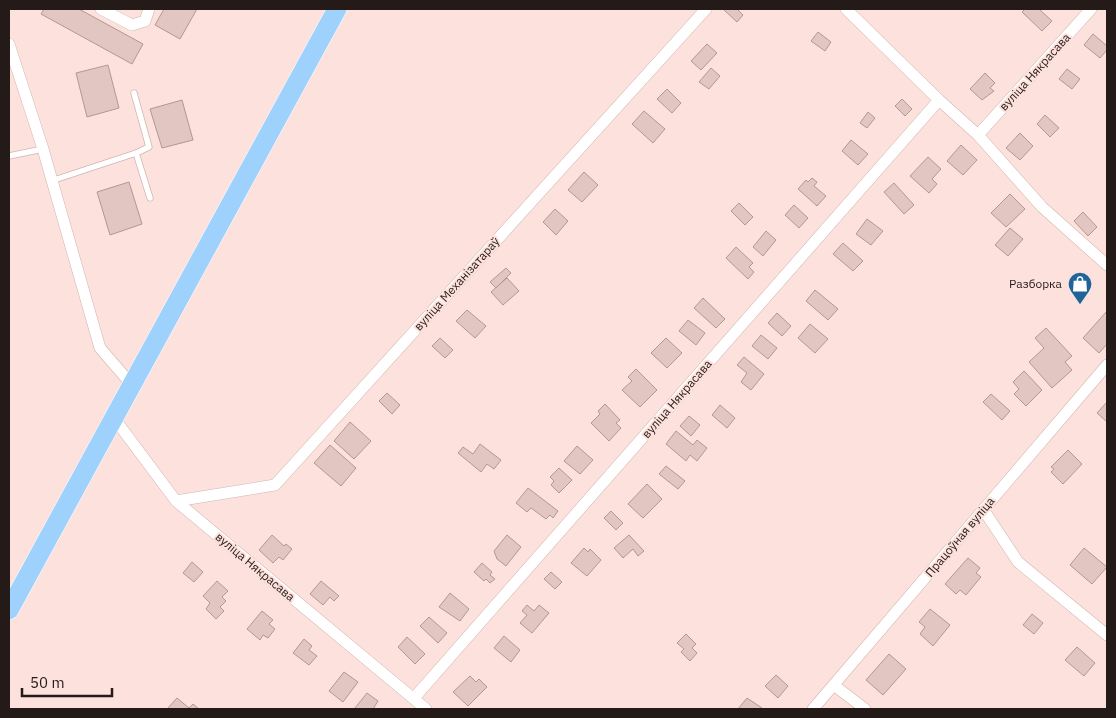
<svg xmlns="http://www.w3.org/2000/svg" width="1116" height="718" font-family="'IBM Plex Sans',sans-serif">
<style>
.building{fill:#e1c6c1;stroke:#b29893}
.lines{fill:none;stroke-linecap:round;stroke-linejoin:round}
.lane-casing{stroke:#d0b5b0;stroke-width:7}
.street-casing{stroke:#d0b5b0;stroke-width:12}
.primary-casing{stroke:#fff;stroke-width:20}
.lane{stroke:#fff;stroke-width:5.5}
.street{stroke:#fff;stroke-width:11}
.primary{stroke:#9ed2fd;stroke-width:19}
.labels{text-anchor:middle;stroke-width:4;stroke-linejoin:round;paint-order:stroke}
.street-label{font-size:12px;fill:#241a18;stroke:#fde1dc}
.poi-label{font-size:12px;fill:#241a18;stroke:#fde1dc;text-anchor:end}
</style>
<rect width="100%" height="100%" fill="#fde1dc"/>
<path class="building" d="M44 9H79L143 44 132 64 41 14Z
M164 9H197L180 39 155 25Z
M723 9H737L743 15 737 22Z
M1025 9H1039L1052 21 1042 31 1022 12Z
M818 32 831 42 825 51 811 41Z
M1093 34 1107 46V50L1100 58 1084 45Z
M707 44 717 53 701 70 691 61Z
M108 65 119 108 87 117 76 73Z
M711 68 720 76 709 89 699 82Z
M1067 69 1080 79 1072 89 1059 79Z
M985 73 995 83 990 88 994 91 982 100 970 89Z
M667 89 681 103 672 113 657 99Z
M902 99 912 109 905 116 895 106Z
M182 100 193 140 162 148 150 109Z
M644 111 665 129 653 143 632 124Z
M868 112 875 118 867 128 860 123Z
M1045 115 1059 128 1050 137 1037 124Z
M1020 133 1033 146 1020 160 1006 148Z
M851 140 868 154 858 165 842 151Z
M961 145 977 160 963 175 947 161Z
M928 157 941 169 932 179 937 184 929 193 910 176Z
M584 172 598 185 582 202 568 190Z
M812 178 817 182 814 186 826 196 817 206 798 189 806 180 808 182Z
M129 182 142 224 110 235 97 192Z
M894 183 914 205 904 214 884 192Z
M1010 194 1025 209 1006 227 991 213Z
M739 203 753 217 745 225 731 211Z
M794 205 808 218 799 228 785 215Z
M555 209 568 221 556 235 543 222Z
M1083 212 1097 227 1088 236 1074 221Z
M867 219 883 231 871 245 856 234Z
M1010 228 1023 239 1008 256 995 245Z
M766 231 776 240 763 256 753 247Z
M843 243 863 261 853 271 833 254Z
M736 247 753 263 749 267 754 272 748 279 726 258Z
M506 268 511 273 496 288 490 282Z
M507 278 519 291 503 305 491 292Z
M815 290 838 309 828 320 806 301Z
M703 298 725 319 716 328 694 308Z
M467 310 486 326 475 338 456 321Z
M1107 311V344L1099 353 1083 338Z
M777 313 791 326 782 336 768 323Z
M688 320 705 333 696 345 679 331Z
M810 324 828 339 815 353 798 338Z
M1046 328 1072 356 1065 362 1072 370 1052 388 1029 362 1044 348 1035 338Z
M761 335 777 348 768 359 752 346Z
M440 338 453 350 445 358 432 346Z
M666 338 682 353 667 368 651 353Z
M744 357 764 374 751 390 741 382 747 373 737 365Z
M636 369 657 390 640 407 622 390 632 381 628 377Z
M1024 371 1042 390 1026 406 1014 394 1019 389 1013 382Z
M387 393 400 405 392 414 379 401Z
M991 394 1010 411 1002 420 983 402Z
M1107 402V422L1097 413Z
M605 404 620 420 616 423 621 428 609 441 591 423 600 414 598 411Z
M720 405 735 418 727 428 712 415Z
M689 416 700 425 691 436 680 426Z
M350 422 371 441 354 459 334 441Z
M676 431 693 445 697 440 707 448 697 461 690 455 686 461 666 444Z
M480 444 501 460 494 469 487 464 481 472 458 453 463 447 473 454Z
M330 445 356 468 341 486 314 463Z
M577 446 593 460 580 474 564 461Z
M1068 450 1082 464 1063 484 1051 472 1054 469 1051 467Z
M666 466 685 481 678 489 659 474Z
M559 468 572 480 559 493 551 485 554 481 550 477Z
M647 484 662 499 643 518 628 504Z
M528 488 558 511 553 518 550 515 546 519 531 508 527 512 516 503Z
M611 511 623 523 616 530 604 518Z
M272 535 284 546 286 544 292 549 283 560 279 557 273 563 259 550Z
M507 535 521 547 506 566 497 559 494 551Z
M629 535 644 551 638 556 633 549 623 558 614 548Z
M584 548 588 552 590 549 601 560 587 576 571 563Z
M1084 548 1107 567 1092 584 1070 565Z
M968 558 980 568 976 573 981 577 966 595 960 590 956 594 945 584Z
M192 562 203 572 194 582 183 573Z
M482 563 492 572 490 575 495 579 490 583 486 579 484 581 474 572Z
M551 572 562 582 555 589 544 579Z
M217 581 228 591 222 597 226 601 220 607 224 611 216 619 206 609 210 603 203 596Z
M321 581 339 596 334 601 330 597 323 605 310 594Z
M450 593 469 609 460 621 439 607Z
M527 605 534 611 539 605 549 613 532 633 520 623 527 615 522 611Z
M930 609 950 625 933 646 920 634 925 627 919 622Z
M262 611 273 620 269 624 275 629 268 638 263 635 260 640 247 629Z
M1032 614 1043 623 1034 634 1023 625Z
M429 617 447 633 438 643 420 626Z
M686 634 696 644 692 648 697 653 690 661 681 652 684 649 677 643Z
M504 636 520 650 511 662 494 648Z
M407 637 425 654 415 664 398 647Z
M304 639 312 646 309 650 317 656 309 665 293 653Z
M1077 647 1095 663 1084 676 1065 660Z
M889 654 906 669 883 695 866 680Z
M344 672 358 682 343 702 329 691Z
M776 675 788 686 778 698 765 686Z
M470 676 476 682 479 679 487 687 468 706 453 692Z
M367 693 378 701 373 709H358L355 708Z
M177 698 189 708 193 704 199 709H167Z
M747 698 762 708 761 709H738Z"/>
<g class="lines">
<defs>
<path id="lane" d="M134 93 149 147 136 153
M9 156 43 149
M51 181 136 153 150 198"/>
<path id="street" d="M101 9 132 25 145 21 149 9
M846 9 939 100 978 135 1042 207 1107 265
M9 44 43 149 100 348 132 385
M978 135 1091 9
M114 418 176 501 426 709
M176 501 275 485 706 9
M983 509 1018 562 1107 635
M835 686 865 709
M414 698 939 100
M813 709 1107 365"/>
<path id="primary" d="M9 610 337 9"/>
</defs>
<use href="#lane" class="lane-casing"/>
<use href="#street" class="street-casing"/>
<use href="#primary" class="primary-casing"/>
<use href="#lane" class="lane"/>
<use href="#street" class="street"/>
<use href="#primary" class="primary"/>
</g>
<defs>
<symbol id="shop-pin" viewBox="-11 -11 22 30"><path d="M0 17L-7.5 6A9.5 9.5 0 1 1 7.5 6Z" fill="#1f6499" stroke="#fde1dc"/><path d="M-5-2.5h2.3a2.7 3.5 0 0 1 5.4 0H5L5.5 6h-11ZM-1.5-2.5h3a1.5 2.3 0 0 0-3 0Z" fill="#fff"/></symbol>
</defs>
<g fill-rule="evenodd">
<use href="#shop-pin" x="1066" y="270" width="28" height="38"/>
</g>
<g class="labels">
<g class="street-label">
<text transform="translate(1035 72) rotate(-48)" y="4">вуліца Някрасава</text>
<text transform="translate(457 284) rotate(-48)" y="4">вуліца Механізатараў</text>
<text transform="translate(677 399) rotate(-49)" y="4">вуліца Някрасава</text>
<text transform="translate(960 537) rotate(-50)" y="4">Працоўная вуліца</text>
<text transform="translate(255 567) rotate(40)" y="4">вуліца Някрасава</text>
</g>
<g class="poi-label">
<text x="1062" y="288">Разборка</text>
</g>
</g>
<rect width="1116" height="718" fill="none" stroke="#241a18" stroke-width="20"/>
<path d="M22 688v8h90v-8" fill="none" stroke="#241a18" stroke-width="2.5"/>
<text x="30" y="688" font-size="15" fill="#241a18" stroke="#fde1dc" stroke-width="4" paint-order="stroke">50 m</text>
</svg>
